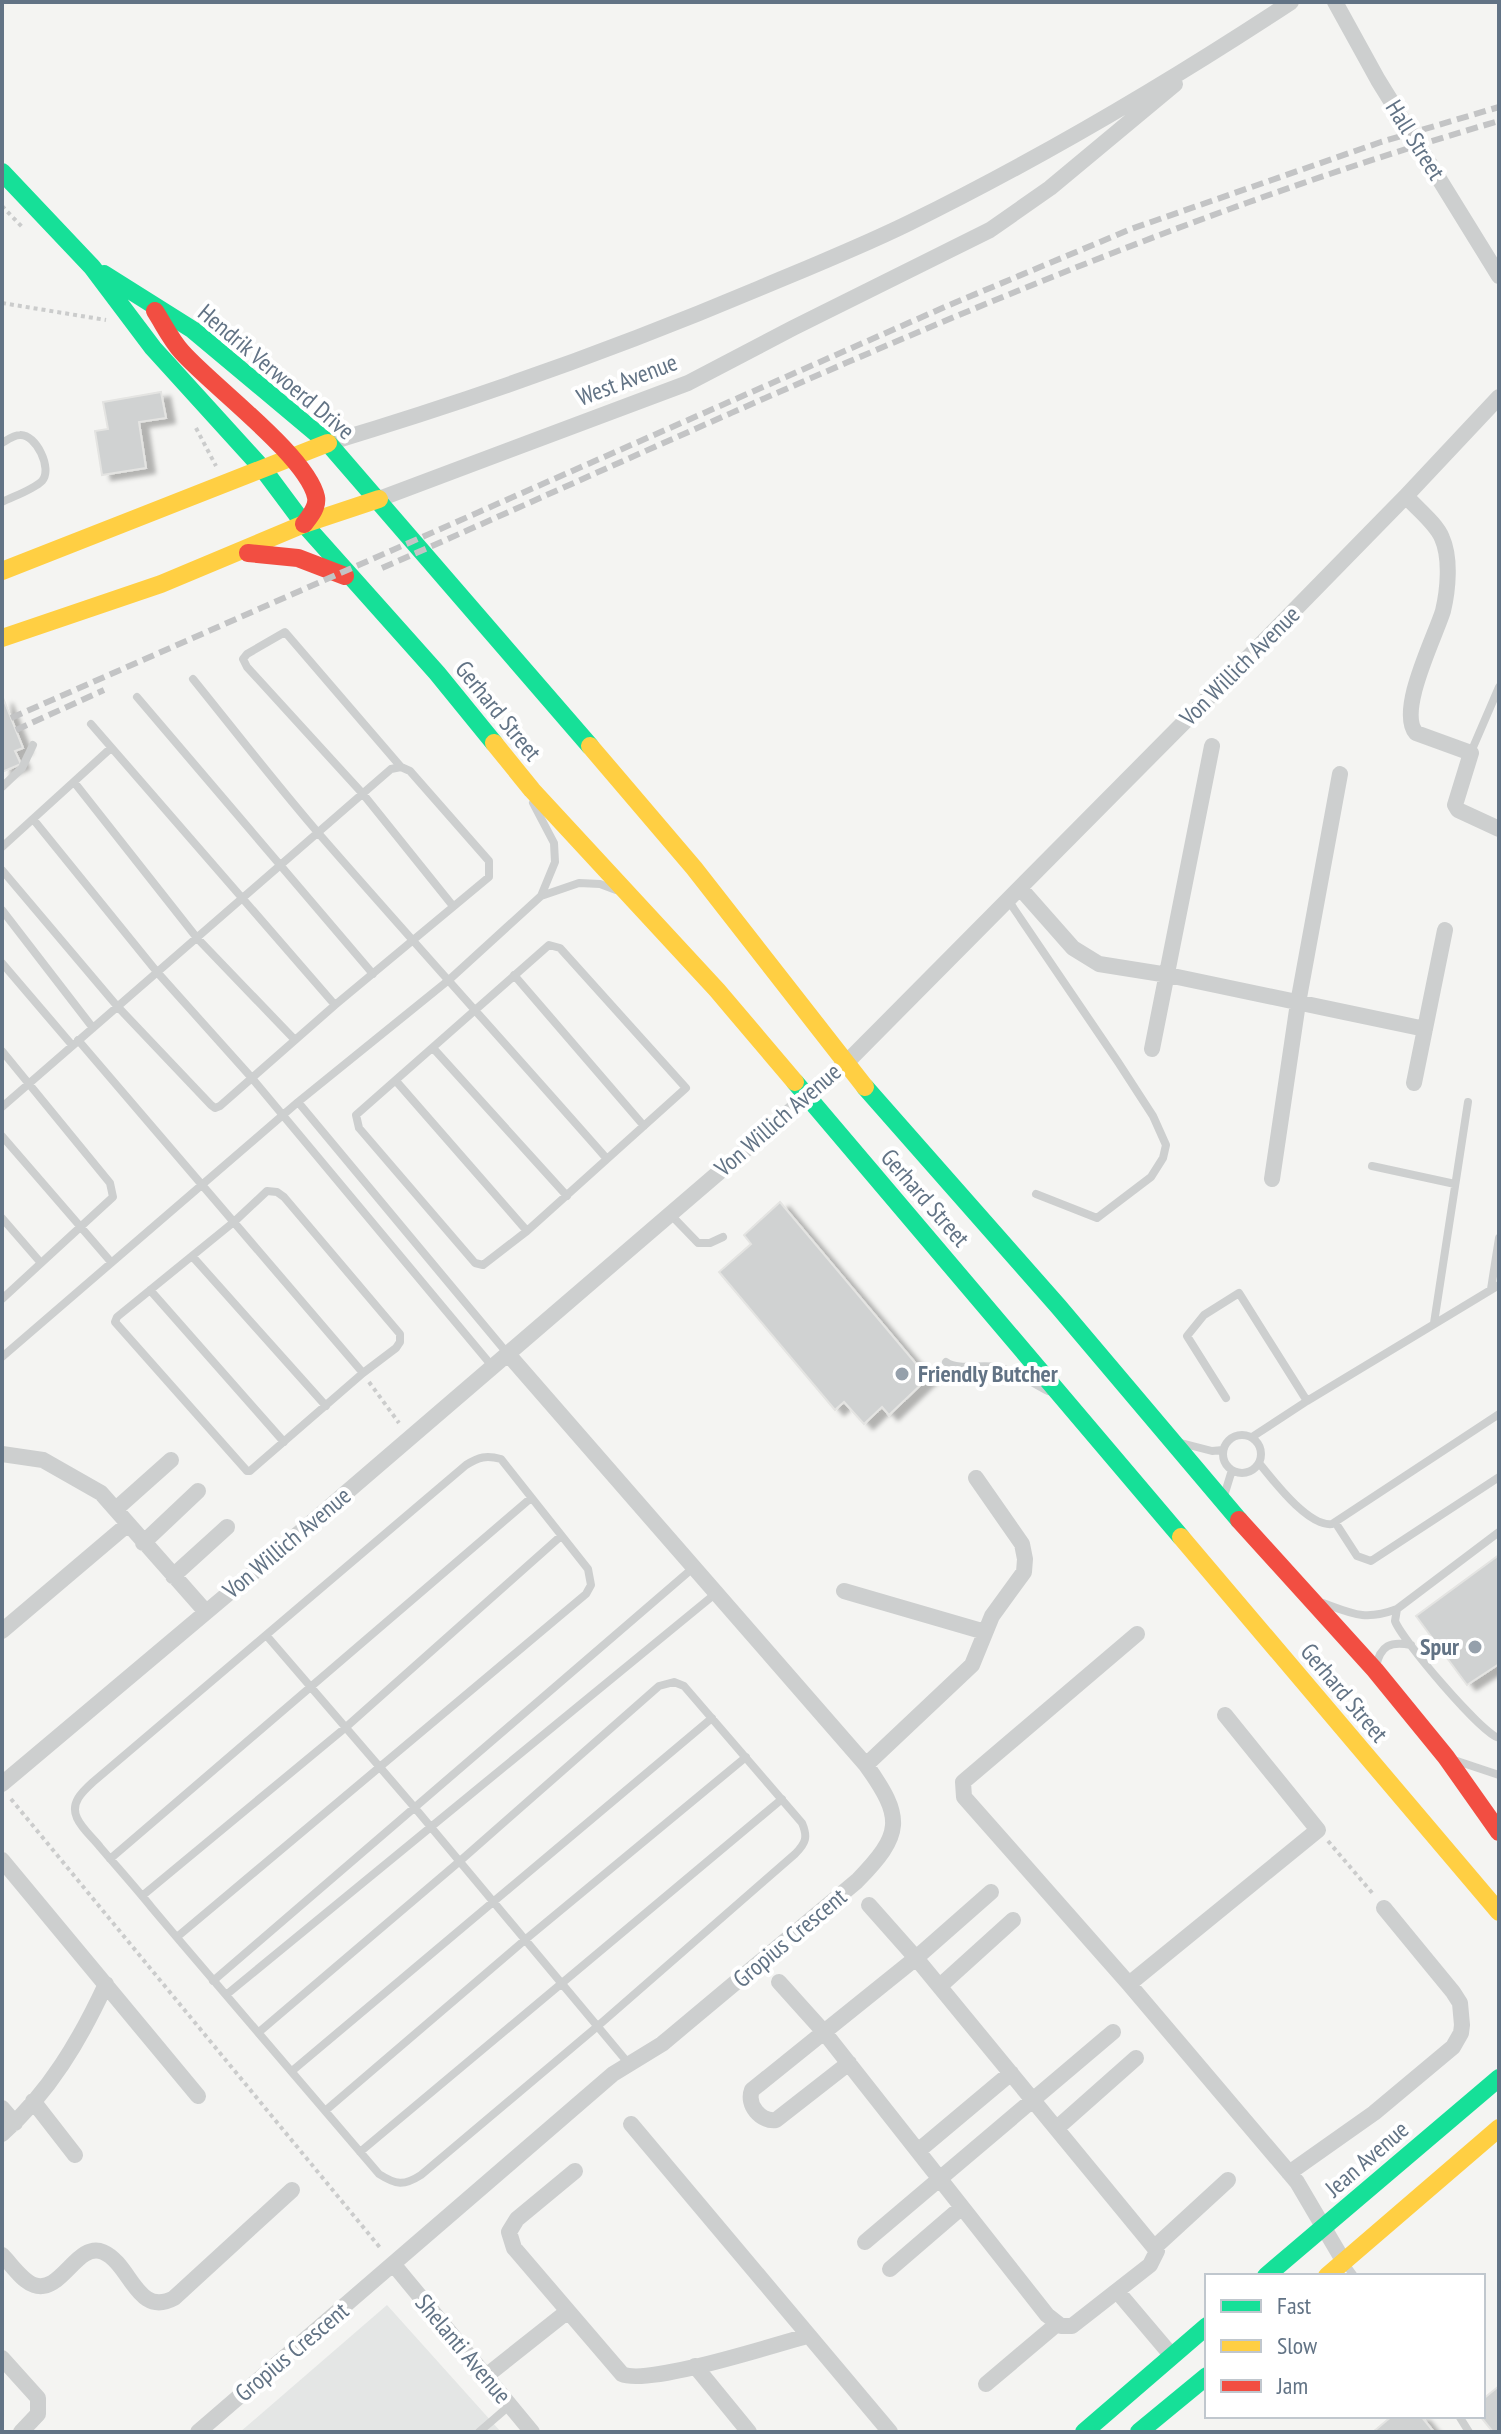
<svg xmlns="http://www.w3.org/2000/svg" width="1501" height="2434" font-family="'PT Sans Narrow',sans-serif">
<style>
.built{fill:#e4e6e5}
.building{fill:#d0d2d2;stroke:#e4e4e2;stroke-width:2;filter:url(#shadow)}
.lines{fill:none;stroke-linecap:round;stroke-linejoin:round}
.path{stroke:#cbcccc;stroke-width:4;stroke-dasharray:4 4;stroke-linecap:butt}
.lane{stroke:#cdcfcf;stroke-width:8}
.street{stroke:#cdcfcf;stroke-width:16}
.fast{stroke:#16e098;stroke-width:18}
.slow{stroke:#ffcf43;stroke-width:18}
.jam{stroke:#f24e42;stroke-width:18}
.rail{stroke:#c3c4c5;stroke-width:6;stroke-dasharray:12 6;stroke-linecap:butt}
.poi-dot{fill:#95a0ab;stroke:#fff;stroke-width:3}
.labels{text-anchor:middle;stroke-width:8;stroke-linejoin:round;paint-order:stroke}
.street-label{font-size:24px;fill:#627385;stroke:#fff}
.poi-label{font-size:24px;font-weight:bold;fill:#627385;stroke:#fff;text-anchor:start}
</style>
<defs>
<filter id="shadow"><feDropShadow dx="9" dy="5" stdDeviation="2" flood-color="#0004"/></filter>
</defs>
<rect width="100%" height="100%" fill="#f4f4f2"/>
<path class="built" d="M387 2305 501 2432H240Z"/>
<path class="building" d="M161 392 166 418 139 422 146 468 102 475 95 431 108 429 103 402Z
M3 698 23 748 15 751 21 764 2 772Z
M780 1202 928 1378 889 1415 882 1407 864 1424 844 1402 835 1410 719 1272 751 1244 744 1235Z
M1499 1555V1664L1467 1685 1416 1616Z
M1499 2386V2432H1493L1480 2416H1483V2399Z
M1392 2416H1421L1434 2432H1373Z"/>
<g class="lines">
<path class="path" d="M2 206 24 229
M2 303 106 320
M196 428 216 466
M369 1382 399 1423
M11 1799 382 2250
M1328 1841 1374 1895"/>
<path class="lane" d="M2 443C7 440 14 435 20 435 36 434 53 469 42 481 33 490 14 496 2 502
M193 679C235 731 276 784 320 835 415 944 512 1051 607 1159L527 1231 483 1265 475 1263 359 1128 356 1115 549 945 560 948 686 1088 607 1159
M137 697 373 974
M91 724 335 1005
M1471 752 1499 687
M74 782 197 938 295 1040
M2 787 22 768 33 745
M533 803 554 843 555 862 541 896
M33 819 157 972 251 1077 492 1366
M2 847 111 748
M2 870 117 1006 211 1105 215 1108 220 1106 335 1005 489 877V861L410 771 401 767 285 632 247 654 243 659 247 667 363 794 453 906
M1008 900 1118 1062 1153 1116 1166 1145 1163 1158 1151 1177 1097 1218 1036 1194
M2 910 93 1028
M2 963 72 1045
M514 975 644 1126
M78 1040 363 1373
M433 1048 567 1196
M2 1051 110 1183 113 1197 2 1299
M396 1081 527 1231
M298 1102 507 1353
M2 1107 391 769 401 767
M2 1136 111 1262
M1372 1166 1455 1184
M267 1191 277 1192 284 1197 400 1334V1342L396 1348 363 1373 250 1471H247L115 1322 117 1317 235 1221Z
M670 1214 698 1243H710L723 1237
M2 1218 41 1263
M192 1256 326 1406
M1491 1289 1499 1238
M150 1290 284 1442
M1434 1323 1468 1102
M2 1357 298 1102 450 979 541 896 579 883 600 884 616 890
M946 1362C959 1371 980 1364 996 1367 1015 1371 1031 1382 1048 1391
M1226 1398 1187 1336 1204 1315 1239 1293 1307 1401 1252 1437
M1307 1401 1499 1285
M1223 1454a19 19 0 1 1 38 0a19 19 0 1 1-38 0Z
M1181 1443 1212 1451 1223 1450
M1259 1463C1273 1480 1308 1527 1332 1524L1499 1414
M1224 1496 1232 1470
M1335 1522 1357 1556 1371 1561 1499 1477
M1499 1532 1397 1609 1395 1621C1402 1640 1481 1733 1499 1738
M1323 1603C1353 1614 1365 1621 1397 1609
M266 1635 415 1808 629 2064
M1376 1667C1380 1645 1391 1641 1411 1645
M1457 1761 1499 1775
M110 1859 531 1498
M142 1896 345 1728 561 1536
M177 1937 586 1594 591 1585 588 1569 501 1459C486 1455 479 1457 466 1465L93 1782C82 1792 70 1803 77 1818 82 1829 93 1838 100 1847 117 1867 135 1887 152 1908 227 1997 303 2085 379 2174 396 2185 404 2186 421 2175L599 2025 795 1854C806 1843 808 1837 802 1823L684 1686 674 1682 659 1686 460 1861 259 2032
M213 1981 693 1568
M226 1995 715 1594
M292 2071 712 1718
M325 2111 526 1939 746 1757
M360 2152 782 1799
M1344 2262 1354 2276
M1459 2416 1469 2432
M479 2432 509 2406"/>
<path class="street" d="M1335 2 1378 80 1499 276
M328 443C475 399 618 348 760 288 810 267 860 247 909 223 1041 158 1168 83 1291 2
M1406 496C1417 509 1436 523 1442 538 1451 558 1448 590 1443 611 1435 637 1397 711 1416 733L1471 753 1455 805 1458 810 1499 829
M379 499 688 383 793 328 990 230 1050 188 1175 84
M1020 888 1073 948 1099 964 1168 975 1425 1029
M1152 1049 1212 746
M1414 1083 1445 930
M1272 1179 1298 1003 1340 774
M2 1454 43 1460 101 1493 206 1612
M116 1509 171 1460
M143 1543 198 1491
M173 1576 227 1527
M844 1591 985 1632
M2 1631 127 1525
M1137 1634 963 1782 964 1797 1129 1984 1297 2182 1344 2262
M866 1765 972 1665 992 1616 1024 1572 1025 1559 1022 1544 976 1478
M2 1784 248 1577 845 1064 1225 681 1406 496 1499 397
M2 1860 198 2096
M869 1905 916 1958 991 1892
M916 1958 1157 2251 1150 2265 1072 2326H1061L1047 2315 824 2032Z
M779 1982 824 2032 752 2090C746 2105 761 2122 776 2120L849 2063
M1129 1984 1318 1830 1225 1715
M940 1986 1013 1920
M33 2101 75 2155
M2 2108 15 2123
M631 2124 890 2432
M1057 2128 1136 2058
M2 2134C49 2093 80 2040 106 1984
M918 2151 1011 2073
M575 2171 517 2219 509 2232 514 2248 622 2374C647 2386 774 2345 807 2336
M1289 2173 1374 2113 1453 2047 1461 2033 1462 2025 1460 2003 1453 1992 1384 1908
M865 2242 1113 2032
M1155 2247 1228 2180
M2 2255C11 2264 22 2281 34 2285 61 2295 77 2241 103 2252 131 2264 137 2318 174 2298L292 2190
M394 2265 532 2432
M890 2269 962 2207
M1117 2291 1172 2356
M2 2358 38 2398V2414L21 2432
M695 2366 749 2432
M486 2376 568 2311
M986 2384 1057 2324
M198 2432 613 2074 662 2044 857 1881C903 1834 904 1818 866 1765L507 1353"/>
<path class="fast" d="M2 172 92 267 153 348 263 469 304 524 437 673 494 743
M104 274 193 330 328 443 590 746
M795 1082 1181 1537
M865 1087 1058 1306 1239 1520
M1266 2276 1499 2078
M1084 2432 1207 2326
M1139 2432 1207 2376"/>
<path class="slow" d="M2 571 328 443
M2 638 161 584 304 524 379 499
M494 743 532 790 717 990 795 1082
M590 746 694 868 865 1087
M1181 1537 1499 1912
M1327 2276 1499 2128"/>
<path class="jam" d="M155 311C164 325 171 340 182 352 212 386 307 456 316 497 318 507 310 516 304 524
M248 553 298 558 345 576
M1239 1520 1375 1670 1446 1757 1499 1832"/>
<path class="rail" d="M382 568C749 407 1113 232 1499 121
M11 718 947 306 1131 229 1381 142 1499 107
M16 730 104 690"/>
</g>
<g class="poi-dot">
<circle cx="902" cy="1374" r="8"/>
<circle cx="1475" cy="1647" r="8"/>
</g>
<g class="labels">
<g class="street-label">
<text transform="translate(1415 140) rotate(58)" y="8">Hall Street</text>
<text transform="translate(276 372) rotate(40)" y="8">Hendrik Verwoerd Drive</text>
<text transform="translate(627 380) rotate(-21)" y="8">West Avenue</text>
<text transform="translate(1240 666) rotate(-45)" y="8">Von Willich Avenue</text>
<text transform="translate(498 711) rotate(51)" y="8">Gerhard Street</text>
<text transform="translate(778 1120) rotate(-41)" y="8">Von Willich Avenue</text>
<text transform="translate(925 1198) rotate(49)" y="8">Gerhard Street</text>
<text transform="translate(287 1543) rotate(-40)" y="8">Von Willich Avenue</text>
<text transform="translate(1344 1693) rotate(50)" y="8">Gerhard Street</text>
<text transform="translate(790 1938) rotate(-40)" y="8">Gropius Crescent</text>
<text transform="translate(1367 2159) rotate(-41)" y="8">Jean Avenue</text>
<text transform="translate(463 2349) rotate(50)" y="8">Shelanti Avenue</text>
<text transform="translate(292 2352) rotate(-40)" y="8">Gropius Crescent</text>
</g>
<g class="poi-label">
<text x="918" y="1382">Friendly Butcher</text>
<text x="1459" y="1655" text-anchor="end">Spur</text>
</g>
</g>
<rect width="1501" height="2434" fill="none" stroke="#627385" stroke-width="8"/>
<rect x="1205" y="2274" width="280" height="144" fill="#ffffff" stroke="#c0c7ce" stroke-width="2"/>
<rect x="1221" y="2300" width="40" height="12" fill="#16e098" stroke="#c0c7ce" stroke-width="2"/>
<text x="1277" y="2314" font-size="24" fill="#627385">Fast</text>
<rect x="1221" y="2340" width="40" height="12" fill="#ffcf43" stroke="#c0c7ce" stroke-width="2"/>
<text x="1277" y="2354" font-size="24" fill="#627385">Slow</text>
<rect x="1221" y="2380" width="40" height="12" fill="#f24e42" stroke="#c0c7ce" stroke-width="2"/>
<text x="1277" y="2394" font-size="24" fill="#627385">Jam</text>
</svg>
